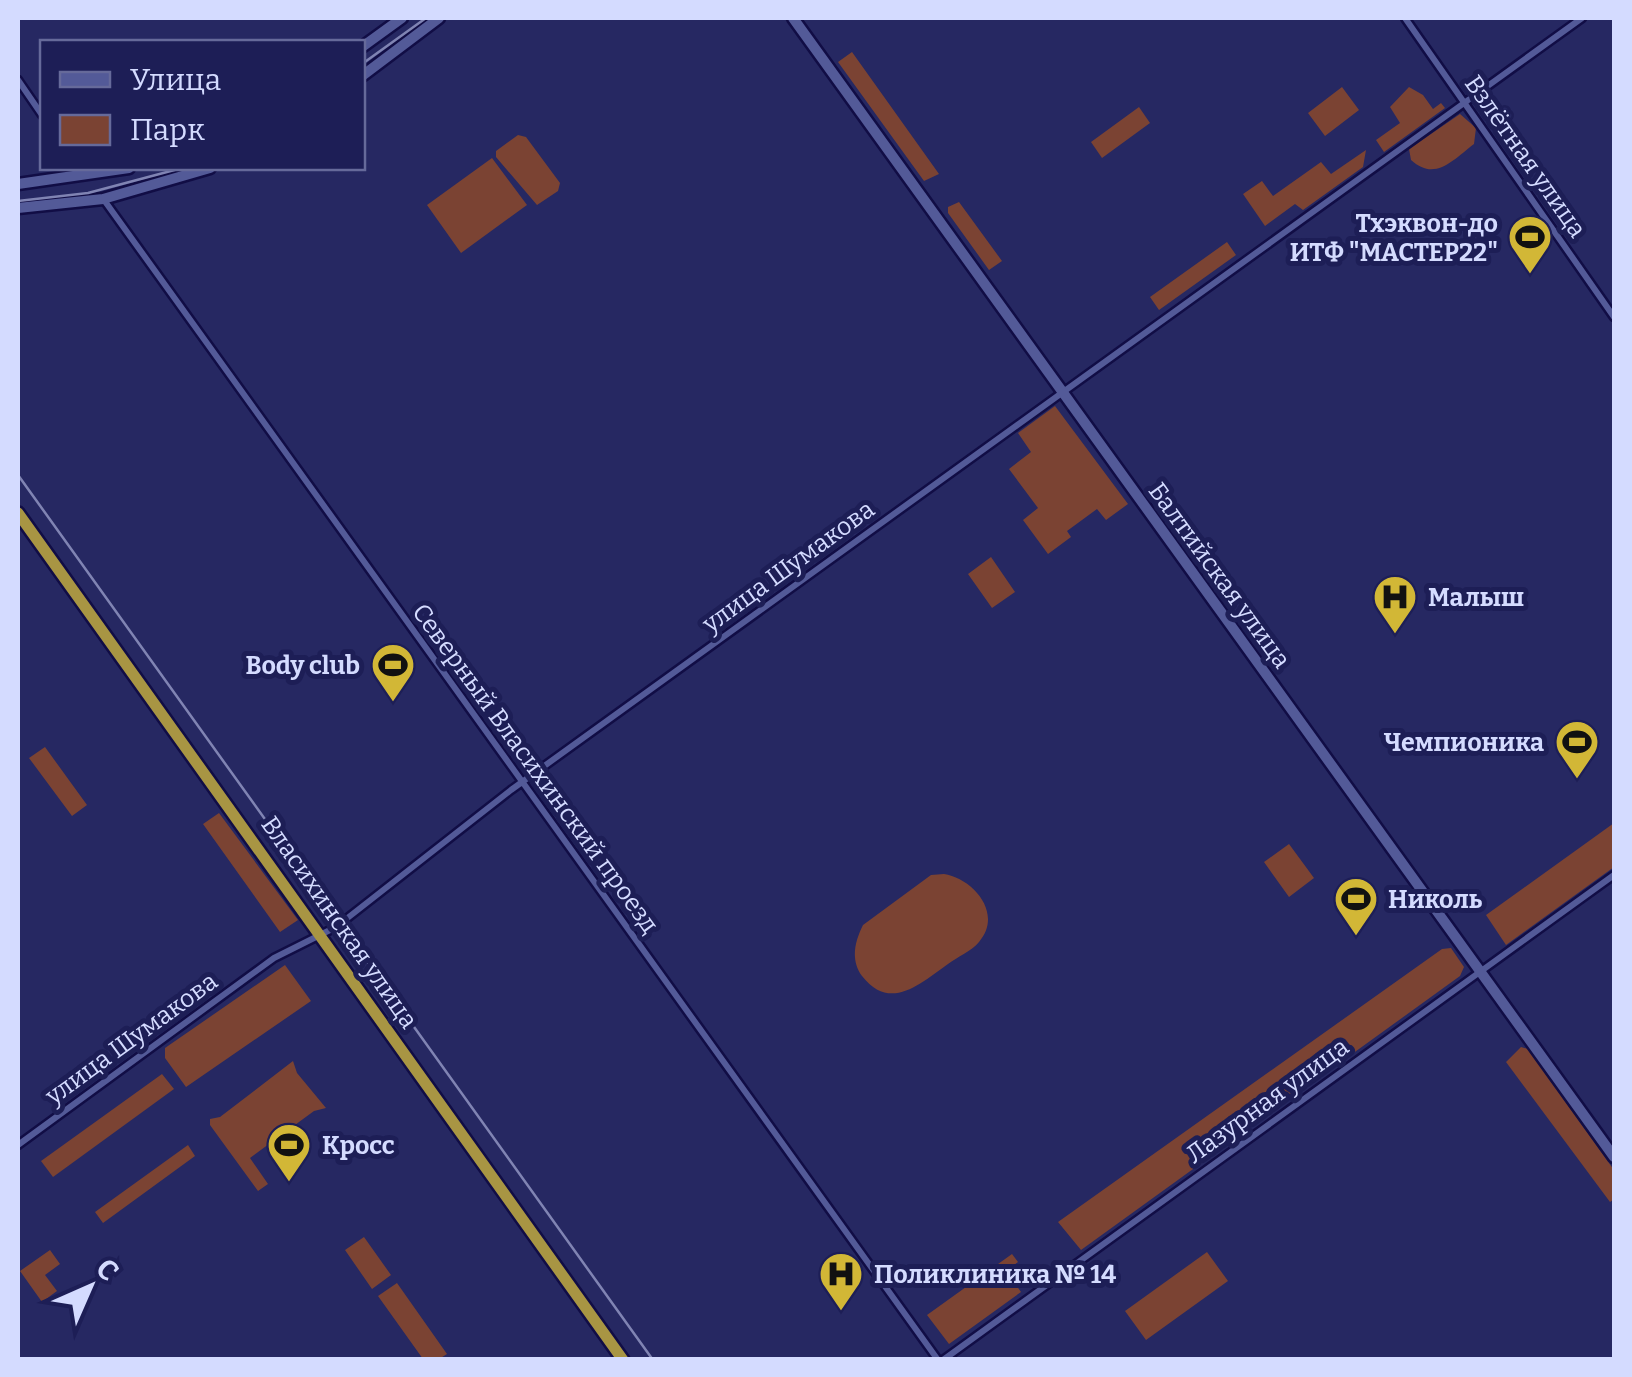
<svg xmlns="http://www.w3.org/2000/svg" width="1632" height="1377" font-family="Bitter,serif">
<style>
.green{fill:#7b4333}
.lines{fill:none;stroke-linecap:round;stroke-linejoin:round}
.minor-casing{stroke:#110d45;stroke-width:11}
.secondary-casing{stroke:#110d45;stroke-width:15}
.trunk-casing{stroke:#110d45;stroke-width:16}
.minor{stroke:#535a98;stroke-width:6}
.secondary{stroke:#535a98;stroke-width:10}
.trunk{stroke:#a89543;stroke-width:11}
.tram{stroke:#8084b3;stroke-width:2.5}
.labels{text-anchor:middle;stroke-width:10;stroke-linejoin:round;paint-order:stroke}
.street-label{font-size:25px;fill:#d4dbff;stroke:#1d1e56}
.poi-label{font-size:25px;font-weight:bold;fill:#d4dbff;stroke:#1d1e56;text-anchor:start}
</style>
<rect width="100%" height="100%" fill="#262862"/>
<path class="green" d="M852 52 939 174 924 181 838 62Z
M1342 87 1359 110 1325 136 1308 113Z
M1409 87 1423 95 1433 109 1441 103 1445 108 1384 152 1376 140 1400 123 1390 107Z
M1139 107 1150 123 1102 158 1091 142Z
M1460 114 1476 128 1474 144C1453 160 1435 182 1411 160L1409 149Z
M518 135 526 137 560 183 558 191 537 205 496 157V151Z
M1366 150 1363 167 1303 210 1295 204 1265 226 1243 194 1262 181 1273 196 1321 162 1331 174Z
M492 158 527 205 461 253 427 205Z
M959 202 1002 261 989 270 948 213V207Z
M1227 242 1236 255 1159 310 1150 297Z
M1055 406 1128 504 1106 520 1097 509 1067 531 1071 537 1048 554 1023 520 1038 508 1009 469 1031 452 1018 433Z
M991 557 1015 592 992 608 968 574Z
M45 747 87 805 72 816 29 758Z
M219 813 298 920 280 932 203 824Z
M1614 823V867L1506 945 1486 915Z
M1289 844 1314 878 1289 897 1264 862Z
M944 874C972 878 1004 913 979 942 972 951 957 957 948 964 920 984 890 1012 862 976 850 960 855 941 863 925L931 875Z
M1451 948 1464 967 1460 976 1081 1250 1058 1222 1442 949Z
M285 965 311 1001 186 1087 165 1058V1048Z
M1521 1047 1528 1049 1614 1170V1199L1610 1202 1506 1062Z
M293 1061 297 1073 326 1108 314 1111 250 1158 268 1184 258 1191 210 1125V1119L220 1117Z
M162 1074 174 1089 53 1177 41 1161Z
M188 1145 195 1156 103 1223 95 1212Z
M364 1237 391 1275 372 1289 345 1250Z
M50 1250 60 1264 45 1275 57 1291 42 1302 20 1271Z
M1207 1252 1228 1281 1146 1340 1125 1311Z
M1012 1254 1018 1262 1006 1271 1021 1292 949 1344 927 1315Z
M397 1283 447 1354 439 1359H423L378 1296Z"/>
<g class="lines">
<defs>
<path id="minor" d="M1405 18 1614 317
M18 80 42 115
M104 200 938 1360
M18 1145 274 958 336 927 511 790 1582 18
M943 1360 1614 875"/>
<path id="secondary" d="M793 18 1614 1157
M362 47 402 18
M362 76 439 18
M18 184 129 168
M18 208 103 199 210 168"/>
<path id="trunk" d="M18 513 623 1360"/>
</defs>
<use href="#minor" class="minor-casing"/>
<use href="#secondary" class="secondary-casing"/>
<use href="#trunk" class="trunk-casing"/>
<use href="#minor" class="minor"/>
<use href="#secondary" class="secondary"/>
<use href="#trunk" class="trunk"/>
<path class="tram" d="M362 64 426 18
M18 201 88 193 182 168
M18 475 653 1360"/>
</g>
<defs>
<symbol id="stadium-pin" viewBox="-11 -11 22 30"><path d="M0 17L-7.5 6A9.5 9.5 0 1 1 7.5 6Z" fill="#d2b736" stroke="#1d1e56"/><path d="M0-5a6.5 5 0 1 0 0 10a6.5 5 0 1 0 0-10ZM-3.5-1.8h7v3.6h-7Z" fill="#111"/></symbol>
<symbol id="hospital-pin" viewBox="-11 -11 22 30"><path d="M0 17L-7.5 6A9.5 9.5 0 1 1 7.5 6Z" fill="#d2b736" stroke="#1d1e56"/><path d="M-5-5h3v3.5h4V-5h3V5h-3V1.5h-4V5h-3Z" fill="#111"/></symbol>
</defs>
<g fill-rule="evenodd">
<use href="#stadium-pin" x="1505" y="212" width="50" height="68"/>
<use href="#hospital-pin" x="1370" y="572" width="50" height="68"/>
<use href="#stadium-pin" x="368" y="640" width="50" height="68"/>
<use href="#stadium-pin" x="1552" y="717" width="50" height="68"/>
<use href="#stadium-pin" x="1331" y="874" width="50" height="68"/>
<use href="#stadium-pin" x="264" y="1120" width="50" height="68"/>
<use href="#hospital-pin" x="816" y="1249" width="50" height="68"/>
</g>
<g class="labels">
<g class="street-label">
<text transform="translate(1526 156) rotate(55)" y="9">Взлётная улица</text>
<text transform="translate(788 566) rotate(-36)" y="9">улица Шумакова</text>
<text transform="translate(1220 575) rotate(54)" y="9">Балтийская улица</text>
<text transform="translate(536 768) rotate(54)" y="9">Северный Власихинский проезд</text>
<text transform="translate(340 922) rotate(55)" y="9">Власихинская улица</text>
<text transform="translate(131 1038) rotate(-36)" y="9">улица Шумакова</text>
<text transform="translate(1267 1100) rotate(-36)" y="9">Лазурная улица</text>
</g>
<g class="poi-label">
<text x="1498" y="232" text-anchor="end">Тхэквон-до<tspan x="1498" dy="29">ИТФ "МАСТЕР22"</tspan></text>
<text x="1428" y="606">Малыш</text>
<text x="360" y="674" text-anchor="end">Body club</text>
<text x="1544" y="751" text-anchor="end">Чемпионика</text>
<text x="1388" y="908">Николь</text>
<text x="322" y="1154">Кросс</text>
<text x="874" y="1283">Поликлиника № 14</text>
</g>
</g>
<rect width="1632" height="1377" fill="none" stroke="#d4dbff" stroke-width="40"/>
<rect x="40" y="40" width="325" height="130" fill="#1d1e56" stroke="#666a9a" stroke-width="2.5"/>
<rect x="60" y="72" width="50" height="15" fill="#535a98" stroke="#666a9a" stroke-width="2.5"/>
<text x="130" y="90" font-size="30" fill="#d4dbff">Улица</text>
<rect x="60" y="115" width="50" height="30" fill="#7b4333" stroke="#666a9a" stroke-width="2.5"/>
<text x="130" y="140" font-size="30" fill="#d4dbff">Парк</text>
<g transform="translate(90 1287) rotate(45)" stroke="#1d1e56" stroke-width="8" paint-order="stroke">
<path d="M0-8L18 38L0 25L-18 38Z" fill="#d4dbff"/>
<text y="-15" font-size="28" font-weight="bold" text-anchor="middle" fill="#d4dbff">С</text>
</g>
</svg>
